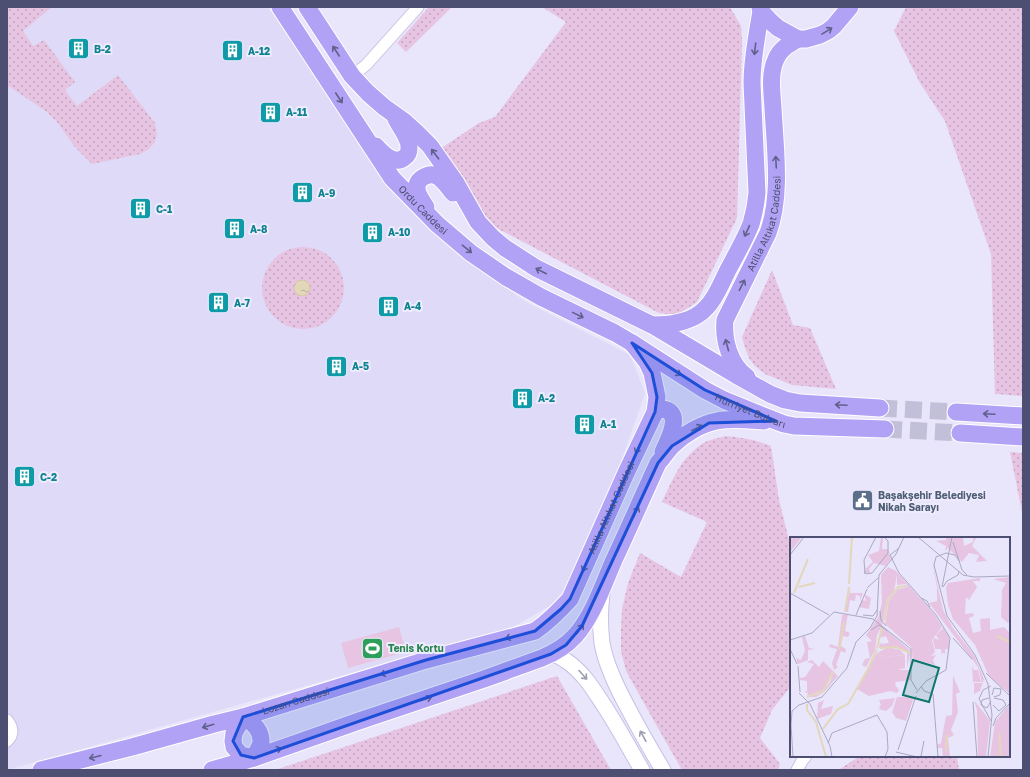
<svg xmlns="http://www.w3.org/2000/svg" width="1030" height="777" font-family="'Golos Text',sans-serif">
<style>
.residential{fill:#dedaf7}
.green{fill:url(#green-dots)}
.pitch{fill:#e7c5e2}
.water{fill:url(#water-ripples);stroke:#d4c6a2}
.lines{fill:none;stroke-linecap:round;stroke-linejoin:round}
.primary-tunnel{stroke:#c2c0d9;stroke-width:17;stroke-dasharray:17 8;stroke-linecap:butt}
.street-casing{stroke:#c5c4e1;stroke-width:13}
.secondary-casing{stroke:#c3c2e5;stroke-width:17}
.primary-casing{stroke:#fff;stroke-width:19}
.street{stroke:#fff;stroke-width:11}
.secondary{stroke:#fff;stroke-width:15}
.primary{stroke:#b2a2f5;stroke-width:17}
.oneway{stroke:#60608c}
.oneway2{stroke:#9d9eb1}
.marked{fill:#1d4ed8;fill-opacity:0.2;stroke:#1d4ed8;stroke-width:3;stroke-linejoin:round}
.labels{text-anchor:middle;stroke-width:4;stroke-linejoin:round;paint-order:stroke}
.culture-label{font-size:10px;font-weight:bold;fill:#0d838f;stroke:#eeebfe;text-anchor:start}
.street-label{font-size:10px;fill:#4c4f72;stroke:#eeebfe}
.service-label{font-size:10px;font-weight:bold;fill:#4e5e75;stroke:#eeebfe;text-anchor:start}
.leisure-label{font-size:10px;font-weight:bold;fill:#27864d;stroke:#eeebfe;text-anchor:start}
.inset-river{fill:none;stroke:#e3d7bb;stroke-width:2}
.inset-road{fill:none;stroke:#aaa9c4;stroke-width:1}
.view{fill:#0f766e;fill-opacity:0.15;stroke:#0f766e;stroke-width:2}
.inset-edge{fill:none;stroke:#4c4f72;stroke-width:2}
</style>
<defs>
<pattern id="green-dots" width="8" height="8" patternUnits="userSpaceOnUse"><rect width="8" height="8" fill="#e7c5e2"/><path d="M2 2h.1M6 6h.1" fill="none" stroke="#bda2bc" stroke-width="1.8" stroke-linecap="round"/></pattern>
<pattern id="water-ripples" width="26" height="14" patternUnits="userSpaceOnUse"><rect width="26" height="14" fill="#e3d7bb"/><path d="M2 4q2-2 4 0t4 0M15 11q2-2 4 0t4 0" fill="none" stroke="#bab19c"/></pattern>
</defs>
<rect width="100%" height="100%" fill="#e9e5fb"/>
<path class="residential" d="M7 7H268L390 186 445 241 496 281 528 303 630 355 645 393 584 567 553 604 511 628 7 770Z"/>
<path class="green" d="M7 7H52L23 31 33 46 44 40 75 82 65 90 77 106 118 75 155 123 157 133 155 142 149 149 140 154 92 164 75 147 57 122 47 112 10 87H7Z
M429 7H452L406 52 397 43Z
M542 7H730L741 26 742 42 737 218 697 302 677 315 659 313 483 221 440 149 479 123 495 117 566 22Z
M906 7H1023V396L995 394 991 254 945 121 920 83 894 31Z
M262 288a41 41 0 1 1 82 0a41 41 0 1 1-82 0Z
M772 270 793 325 810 328 836 389 792 385 765 374 754 365 749 358 745 348 742 337Z
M725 436C741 437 756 440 771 446L779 500 791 548V686L772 710 760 738 780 764 778 770H682L654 721 626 671 621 651V630L622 609 628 583 640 553 681 577 707 522 662 502C674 477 682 455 707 441 713 439 720 438 725 436Z
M1010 452 1023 453V517Z
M557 676 611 770H279L278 769Z
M860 756H957L959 770H836L840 769Z"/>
<path class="pitch" d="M399 627 406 652 348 668 341 643Z"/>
<path class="water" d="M294 288a8 8 0 1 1 16 0a8 8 0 1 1-16 0Z"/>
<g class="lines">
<path class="primary-tunnel" d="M880 408 956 412
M885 429 960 433"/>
<defs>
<path id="street" d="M352 76 366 65 418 7
M7 720C13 727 14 735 7 741
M797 770 802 761 806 756"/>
<path id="secondary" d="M602 594C600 610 600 626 602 643 606 666 617 688 628 708 639 729 651 750 663 770
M551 654C556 655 561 657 565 660 582 671 592 687 603 704 617 725 629 748 642 770"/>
<g id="primary">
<path id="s1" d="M280 7 392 178 437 224 471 253 506 277 541 297 615 333 632 343 705 390 724 400 776 421 784 424 794 426 885 429"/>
<path d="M307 7 352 76 368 93 384 107 405 122 415 131 430 146 456 183 478 222 493 238 505 248 536 268 652 325 736 375 770 394 785 400 800 403 880 408"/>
<path d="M761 11 770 21 778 28 798 39H806L820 35 828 31 834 26 850 7"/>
<path d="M376 146C383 154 395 166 405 157 408 155 409 152 409 148 410 139 400 127 396 119"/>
<path d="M426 207C420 198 411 186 422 178 425 176 430 174 434 175 442 177 448 187 453 193"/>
<path d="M652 325C668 325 686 323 699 314 714 304 721 283 729 268 737 253 745 239 751 224 754 214 756 204 757 193L752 83C752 59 757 35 761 11L760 7"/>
<path id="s2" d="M747 377C730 365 723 340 725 320L768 233C782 195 775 148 773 108 772 92 769 74 776 59 780 49 789 44 798 39"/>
<path d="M655 412C659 410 663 408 667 410 682 417 667 442 663 452"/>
<path d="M956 412 1023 416"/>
<path d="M960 433 1023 437"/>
<path d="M243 717C253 722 262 731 261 743 260 747 256 753 254 758L241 755 234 747 233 741 234 733Z"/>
<path id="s3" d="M41 770 132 747 214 724 243 717 426 660 535 631C548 622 559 611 570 599L626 473 655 412 657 397 652 373 647 362 632 343"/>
<path d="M212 770 254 758 359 721 484 679 542 658C554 653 566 646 575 636 593 616 603 585 614 560 629 528 643 496 658 463 663 458 667 451 672 446 684 434 701 424 717 421 732 418 749 420 764 421"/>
</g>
</defs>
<use href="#street" class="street-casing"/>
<use href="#secondary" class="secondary-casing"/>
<use href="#primary" class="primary-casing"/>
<use href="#street" class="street"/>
<use href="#secondary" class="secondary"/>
<use href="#primary" class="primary"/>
</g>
<defs><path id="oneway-shaft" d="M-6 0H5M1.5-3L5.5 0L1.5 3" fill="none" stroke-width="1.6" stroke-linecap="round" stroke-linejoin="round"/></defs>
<g class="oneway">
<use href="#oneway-shaft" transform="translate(827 31) rotate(-32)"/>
<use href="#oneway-shaft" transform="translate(755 49) rotate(97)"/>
<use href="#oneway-shaft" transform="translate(336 51) rotate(-123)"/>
<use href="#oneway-shaft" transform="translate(339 98) rotate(57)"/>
<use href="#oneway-shaft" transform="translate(435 154) rotate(-127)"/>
<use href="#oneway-shaft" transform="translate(776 162) rotate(-93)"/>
<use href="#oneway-shaft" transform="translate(747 231) rotate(115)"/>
<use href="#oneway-shaft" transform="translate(467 249) rotate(39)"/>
<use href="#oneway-shaft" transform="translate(541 271) rotate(-153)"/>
<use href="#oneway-shaft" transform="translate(742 285) rotate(-63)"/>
<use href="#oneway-shaft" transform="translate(578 315) rotate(26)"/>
<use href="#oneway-shaft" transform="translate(727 345) rotate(-105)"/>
<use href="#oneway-shaft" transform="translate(676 372) rotate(33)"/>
<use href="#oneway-shaft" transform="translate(841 405) rotate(-177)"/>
<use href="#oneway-shaft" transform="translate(989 414) rotate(-177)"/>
<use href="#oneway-shaft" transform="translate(697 428) rotate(-27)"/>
<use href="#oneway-shaft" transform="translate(638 448) rotate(115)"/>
<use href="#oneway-shaft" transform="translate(636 512) rotate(-65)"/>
<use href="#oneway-shaft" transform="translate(585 566) rotate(114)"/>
<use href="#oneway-shaft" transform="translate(580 629) rotate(-54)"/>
<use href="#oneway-shaft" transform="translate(511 637) rotate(165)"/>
<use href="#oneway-shaft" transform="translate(386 673) rotate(163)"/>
<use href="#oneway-shaft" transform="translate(426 699) rotate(-18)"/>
<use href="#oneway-shaft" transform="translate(208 726) rotate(164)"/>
<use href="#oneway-shaft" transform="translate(276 750) rotate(-19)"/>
<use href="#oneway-shaft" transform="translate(95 757) rotate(166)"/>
</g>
<g class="oneway2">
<use href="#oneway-shaft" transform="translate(583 675) rotate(48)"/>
<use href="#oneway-shaft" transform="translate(643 736) rotate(-119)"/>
</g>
<path class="marked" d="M632 343 705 390 776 421 709 423 672 446 658 463 582 626 566 645 551 654 254 758 241 755 233 741 243 717 426 660 535 631 561 609 570 599 655 412 657 397 652 373Z"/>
<defs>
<symbol id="building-square" viewBox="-11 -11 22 22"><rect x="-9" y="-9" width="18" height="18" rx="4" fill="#0f9aa8" stroke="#eeebfe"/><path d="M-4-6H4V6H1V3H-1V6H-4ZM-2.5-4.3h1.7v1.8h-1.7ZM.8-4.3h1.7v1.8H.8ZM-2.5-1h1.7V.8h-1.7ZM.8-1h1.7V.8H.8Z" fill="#fff"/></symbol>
<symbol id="civic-square" viewBox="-11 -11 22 22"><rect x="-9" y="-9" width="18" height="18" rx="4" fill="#5c6f8a" stroke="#eeebfe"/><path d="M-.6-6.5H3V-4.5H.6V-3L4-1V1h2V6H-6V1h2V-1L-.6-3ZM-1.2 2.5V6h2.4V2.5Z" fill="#fff"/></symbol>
<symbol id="stadium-square" viewBox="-11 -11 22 22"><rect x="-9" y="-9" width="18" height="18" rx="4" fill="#2e9e5b" stroke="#eeebfe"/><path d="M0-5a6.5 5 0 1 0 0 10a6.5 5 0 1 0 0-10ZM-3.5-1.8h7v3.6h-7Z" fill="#fff"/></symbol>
</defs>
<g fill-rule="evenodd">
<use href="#building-square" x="66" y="36" width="25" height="25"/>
<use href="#building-square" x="220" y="38" width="25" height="25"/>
<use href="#building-square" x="258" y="100" width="25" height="25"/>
<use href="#building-square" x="290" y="180" width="25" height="25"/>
<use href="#building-square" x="128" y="196" width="25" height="25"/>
<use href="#building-square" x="222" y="216" width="25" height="25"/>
<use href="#building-square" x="360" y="220" width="25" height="25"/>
<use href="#building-square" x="206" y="290" width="25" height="25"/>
<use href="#building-square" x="376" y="294" width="25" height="25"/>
<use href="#building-square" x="324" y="354" width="25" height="25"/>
<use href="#building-square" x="510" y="386" width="25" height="25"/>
<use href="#building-square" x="572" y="412" width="25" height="25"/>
<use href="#building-square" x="12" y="464" width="25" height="25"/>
<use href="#civic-square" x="850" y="488" width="25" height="25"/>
<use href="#stadium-square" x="360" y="636" width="25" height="25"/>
</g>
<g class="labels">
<g class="culture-label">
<text x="94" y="53">B-2</text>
<text x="248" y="55">A-12</text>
<text x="286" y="116">A-11</text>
<text x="318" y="197">A-9</text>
<text x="156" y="213">C-1</text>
<text x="250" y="233">A-8</text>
<text x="388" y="236">A-10</text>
<text x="234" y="307">A-7</text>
<text x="404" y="310">A-4</text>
<text x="352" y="370">A-5</text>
<text x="538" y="402">A-2</text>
<text x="600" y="428">A-1</text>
<text x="40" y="481">C-2</text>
</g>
<g class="street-label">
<text dy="4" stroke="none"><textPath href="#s1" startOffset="249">Ordu Caddesi</textPath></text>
<text dy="4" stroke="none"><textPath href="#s2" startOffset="169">Atilla Altıkat Caddesi</textPath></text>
<text dy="4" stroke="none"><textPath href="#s1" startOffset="635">Hürriyet Bulvarı</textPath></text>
<text dy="4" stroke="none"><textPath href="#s3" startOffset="661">Atilla Altıkat Caddesi</textPath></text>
<text dy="4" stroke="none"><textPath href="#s3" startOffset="264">Lozan Caddesi</textPath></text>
</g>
<g class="service-label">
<text x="878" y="499">Başakşehir Belediyesi<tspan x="878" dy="12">Nikah Sarayı</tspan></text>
</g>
<g class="leisure-label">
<text x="388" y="652">Tenis Kortu</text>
</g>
</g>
<g transform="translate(790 537)">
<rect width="220" height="220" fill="#e9e5fb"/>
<path d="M91 0 93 1 92 12H98L101 22 95 29 84 26 79 32 80 36H76L75 32 83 25 78 18 89 14ZM156 0H173L174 9 183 5V0L186 1 182 9 197 24 186 25 189 18 179 16 172 25 158 11 155 14 156 9 146 4 156 3ZM141 18 153 73 163 91 184 118 194 142 190 154 184 157V146H192L188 130 139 66 147 64V50ZM98 30 106 34 145 78 152 90 142 103 145 115 141 119 146 118 143 123 145 128 123 122 121 110 95 87 99 63 108 52 117 50 116 47 107 48V38L104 54 97 62 92 89 87 98 85 113 76 130 72 128 75 122 80 121 77 105 82 104 76 98 88 81 92 66 91 38ZM220 40V84L218 86 211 80 212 53 216 46 203 42ZM190 41V44H183L187 50 179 63 176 60 175 77 183 76 184 79 179 81 183 96 191 94 190 82 200 81V93L214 90 220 96V157L199 139 185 108 163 82 158 68 156 51 158 46ZM61 48 60 56H73L70 64V59L66 58 65 64 70 65 60 63 58 75H55ZM74 57 81 61 79 72 69 70 72 63 76 64ZM58 77 55 94 60 96 58 100 53 99 51 109 56 112 55 116 51 114 46 128 48 130 44 133 42 126 47 112 39 110 40 107 48 110 52 78ZM93 90 121 114 117 131V115L107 110 89 111 90 105 91 107 99 106 96 99 89 101ZM153 91 159 99V112H155V116L158 117 152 116V121L151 112H145L143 103 144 101 149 103 146 98ZM15 99 19 111 25 112 18 113V123L8 127 6 121 11 123 15 114 12 100ZM87 116 95 120 115 118V131L108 133H120L121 143 106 145 105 148 109 153 107 156 100 154 79 159 67 152ZM22 123 29 130 33 124 48 139 34 155 26 160H17L28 157 33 154 40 145 43 136 33 153 17 159 18 156 14 155 17 154V144L10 143V141L15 140 24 127 17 125ZM163 139 170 155 166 157 168 175 161 193 164 198 158 201 160 220H153L152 211H147V208L151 206 156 179 162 178ZM107 160H124L116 184 106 181 102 175ZM105 161 102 169 96 174 89 172 90 169 85 171 91 168 89 163ZM34 163 31 172 43 169 41 177 27 182 28 166ZM184 163 200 184 196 220H188L187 173ZM220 167V220H200L205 185Z" fill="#e7c5e2"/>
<path d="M0 0H12L0 15ZM97 83 113 92V95L104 94ZM98 110 110 113 115 118 95 120 87 116Z" fill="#e7c5e2"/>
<path d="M182 129 184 133H188L191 145H183Z" fill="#e7c5e2"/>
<path class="inset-river" d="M59 47 62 0M9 50 25 46M4 56 18 22M55 74 59 50M94 84 98 63 108 50 116 49M207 99 220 105M87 111 92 90M90 111 106 110 120 116M49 112 54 85M77 134 87 112M17 160 33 154 43 135M17 167V173L26 185 36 220M33 192 48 172 58 167 77 134M209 196 211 220M156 214 157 198"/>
<path class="inset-road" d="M128 0 173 38 184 40 220 39M163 5 172 33 177 38M0 18 14 0M170 25 165 18 156 16 146 20 144 28 157 79 185 118 198 147 202 178 198 220M75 34V37L74 23 86 0M109 36 146 78 160 101 156 133 136 144 126 156M109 36 100 18 109 11M76 37 82 36 98 16V4L94 0M152 50 162 0M153 50 157 44 168 38 169 34M77 51 88 41M0 56 39 78M131 61 137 64 140 70M90 74 91 83 96 89M66 78 77 52M73 78 83 79 87 73M81 93 89 88 98 94M163 101 182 122M0 103 22 96 44 75 83 82 121 112V143L127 153M0 112 7 127M8 129 10 155M196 136 220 159M131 149 134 154 143 157 148 220M9 156 20 167 40 209 42 220M202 158 204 151 211 152 210 158 204 160M199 161 192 163 191 168 197 171 201 164M183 165 187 220M203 168 209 174 216 168 213 163 204 161M87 178 97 195 98 212 95 220M201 184 189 162 193 153 201 149M203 189 206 181 220 166M38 206 42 196 87 178M108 213 126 159M106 215 127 220M131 219 134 204M3 220 1 188 2 174 9 168 32 160 57 131 66 105 80 91 87 79 89 38 106 17 114 0"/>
<path class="view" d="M123 123 149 131 139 165 113 158Z"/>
<rect width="220" height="220" class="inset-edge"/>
</g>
<rect width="1030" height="777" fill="none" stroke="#4c4f72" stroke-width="16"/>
</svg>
